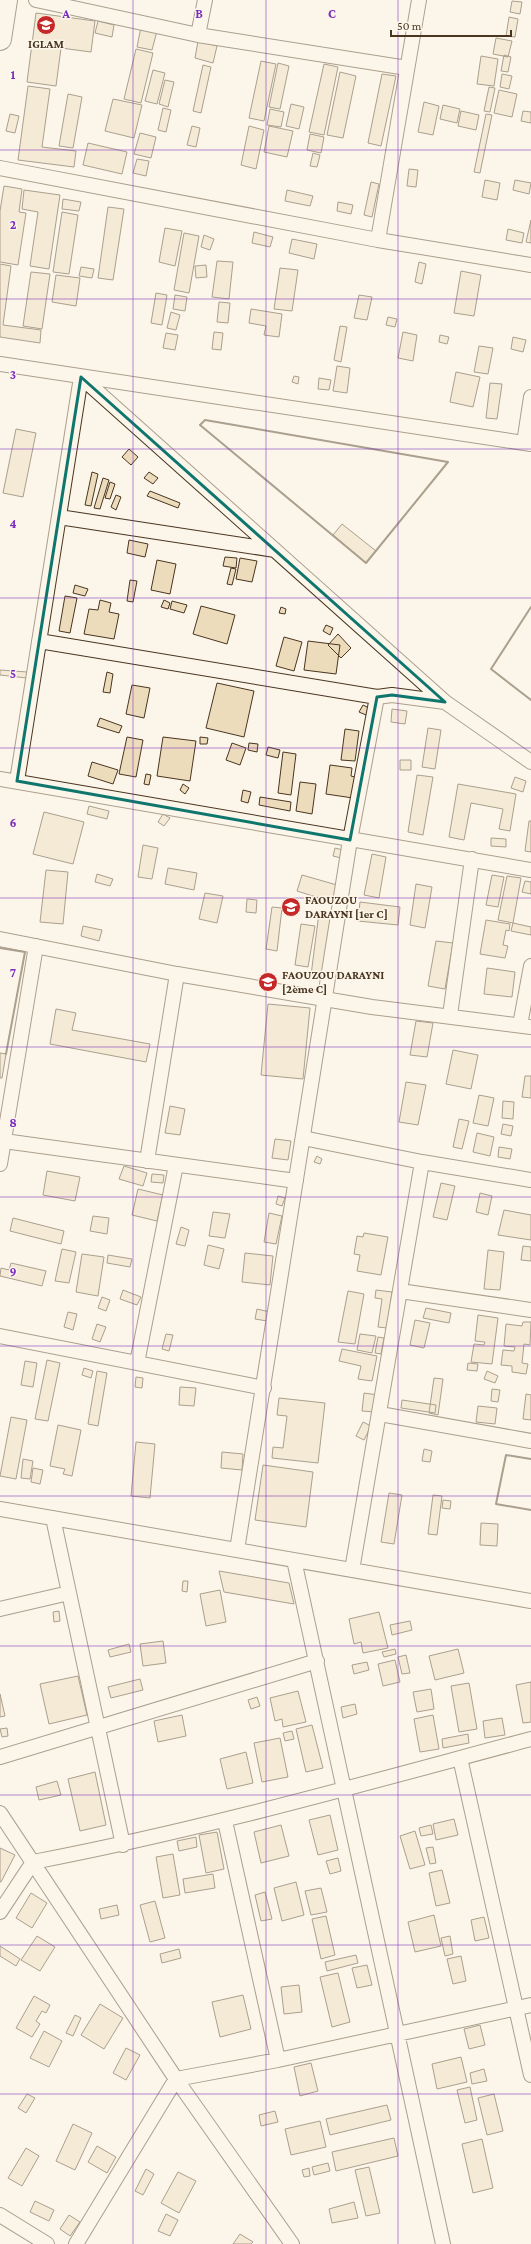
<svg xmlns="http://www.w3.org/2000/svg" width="531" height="2244" font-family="'Crimson Pro',serif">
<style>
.building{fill:#ecdcbc;stroke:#4a3520}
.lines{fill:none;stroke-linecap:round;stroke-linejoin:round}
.minor-casing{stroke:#4a3520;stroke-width:16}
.primary-casing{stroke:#4a3520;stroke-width:24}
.minor{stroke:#fbf6e9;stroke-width:14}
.primary{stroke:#fbf6e9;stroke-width:22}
.wall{stroke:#4a3520;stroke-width:2}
.marked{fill:none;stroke:#0f766e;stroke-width:3;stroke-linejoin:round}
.grid{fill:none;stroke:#7b2cbf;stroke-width:1;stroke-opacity:0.55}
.labels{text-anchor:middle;stroke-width:3;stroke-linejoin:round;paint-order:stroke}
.poi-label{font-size:12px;font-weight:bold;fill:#4a3520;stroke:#fbf6e9;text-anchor:start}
.grid-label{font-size:13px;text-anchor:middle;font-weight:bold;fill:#7b2cbf;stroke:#fbf6e9;stroke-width:3;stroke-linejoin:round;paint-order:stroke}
</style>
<rect width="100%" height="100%" fill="#fbf6e9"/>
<path class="building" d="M512 1 522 2 520 14 510 12Z
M36 13 95 21 91 52 61 48 56 86 27 82Z
M509 17 518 19 515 37 506 36Z
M98 21 114 25 112 37 95 33Z
M141 27 157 31 152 50 137 47Z
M496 38 512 41 508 57 493 54Z
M198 41 217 46 213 63 195 58Z
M136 49 153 53 141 103 124 99Z
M504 55 511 57 508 72 501 71Z
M481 56 498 59 494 86 477 84Z
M261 61 276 64 264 121 249 118Z
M278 63 289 66 280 109 269 107Z
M324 64 338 67 324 135 309 132Z
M203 65 211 67 201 113 193 111Z
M153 70 165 73 157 104 145 101Z
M340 72 356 76 343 138 327 135Z
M382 74 396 76 381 146 368 143Z
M502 74 512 76 509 89 500 87Z
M165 80 174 82 168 107 159 104Z
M28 86 50 89 42 147 76 151 74 167 18 160Z
M489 87 495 88 490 112 484 111Z
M499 90 517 94 512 117 494 113Z
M68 94 82 97 73 148 59 146Z
M113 99 142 105 134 138 105 131Z
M424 102 439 106 433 135 418 132Z
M291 104 304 107 299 129 286 126Z
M443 105 460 109 457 123 440 119Z
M163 108 171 110 166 132 158 130Z
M270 109 284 112 281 127 267 125Z
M461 111 479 115 476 130 458 126Z
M523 111 531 112V123L521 121Z
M10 114 19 116 15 133 6 131Z
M486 114 492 115 480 173 474 172Z
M192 126 200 128 196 147 187 145Z
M249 126 264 130 256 169 241 165Z
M269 126 293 131 287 157 264 152Z
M140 133 156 137 151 158 134 154Z
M310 134 324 137 321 153 307 150Z
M88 143 127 152 122 174 83 165Z
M313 153 320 155 317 167 310 166Z
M137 159 149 161 146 176 133 173Z
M409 169 418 170 416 187 407 186Z
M485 180 500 183 497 200 482 197Z
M515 180 531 183 529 194 513 190Z
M371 182 379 184 372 217 364 215Z
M4 186 22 189 19 212 26 213 18 265 0 262V211Z
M24 190 60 195 49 269 30 266 38 212 22 209Z
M287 190 313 196 310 206 285 201Z
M63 199 81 202 79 211 62 209Z
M338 202 353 205 351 214 337 211Z
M108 207 124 209 113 280 98 278Z
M62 212 78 215 69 274 53 272Z
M531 220V243L526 242Z
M165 228 182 231 175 266 159 262Z
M508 229 524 233 522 243 506 240Z
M254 232 273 237 270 247 252 243Z
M184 233 199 236 189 293 174 290Z
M204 235 214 239 210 250 201 247Z
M292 239 317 244 314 259 289 253Z
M217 261 233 262 229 299 212 297Z
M419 262 426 264 422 284 415 282Z
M0 264 11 266 3 325 41 330 40 343 0 337Z
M206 265 207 277 196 278 195 266Z
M81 267 94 269 92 278 79 276Z
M280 268 298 270 292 311 274 309Z
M461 271 481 275 474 316 454 313Z
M31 272 50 274 42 329 23 326Z
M56 275 80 278 76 306 52 302Z
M156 293 167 295 162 325 151 323Z
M175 295 187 297 185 311 173 309Z
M359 295 372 297 367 320 354 318Z
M219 302 230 303 228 323 217 322Z
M251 309 282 314 279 337 264 335 266 326 249 323Z
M171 312 180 315 176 330 167 328Z
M388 317 397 319 395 327 386 325Z
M340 326 347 327 341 362 334 360Z
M214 332 223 333 221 350 212 349Z
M403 332 417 335 413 361 398 358Z
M166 333 178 335 175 350 163 348Z
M440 335 449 337 447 344 439 342Z
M513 337 526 340 523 352 511 349Z
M479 346 493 348 488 374 474 372Z
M337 366 350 368 347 393 333 391Z
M456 372 480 377 473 407 450 402Z
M294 376 299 377 298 384 292 382Z
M319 378 331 380 329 390 318 389Z
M490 383 502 384 497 419 486 418Z
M16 429 36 433 23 497 3 493Z
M129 449 138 457 131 465 122 457Z
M92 472 98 474 91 506 85 505Z
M149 472 158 478 153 484 144 478Z
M103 478 109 480 100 509 94 508Z
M110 482 115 484 110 499 105 498Z
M150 491 180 503 178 508 147 496Z
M116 495 121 497 116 510 111 507Z
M342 524 376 551 366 563 333 535Z
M129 540 148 544 145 557 127 553Z
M225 557 237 558 236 568 223 566Z
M240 558 257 561 252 582 236 579Z
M157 560 176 564 170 594 151 590Z
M231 568 236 569 232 585 227 584Z
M130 580 137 581 133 602 127 601Z
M75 585 88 589 85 596 73 593Z
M65 596 77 598 70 633 59 631Z
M100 600 111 603 109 612 119 614 114 639 84 634 89 609 98 610Z
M164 600 170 603 168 609 161 607Z
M172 601 187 605 184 613 170 609Z
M201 606 235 615 227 644 193 634Z
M281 607 286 609 285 614 279 613Z
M326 625 333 628 330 635 323 631Z
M338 634 351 648 341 658 328 645Z
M284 637 302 642 294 671 276 666Z
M308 641 340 645 336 674 304 670Z
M0 670 27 672V678L0 675Z
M107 672 113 674 110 693 103 692Z
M217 683 254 691 244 737 206 728Z
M132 685 150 688 144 718 126 714Z
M363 705 369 708 366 715 359 712Z
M392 709 407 711 405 724 391 722Z
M100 718 122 726 119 733 97 726Z
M428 728 441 730 435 769 422 767Z
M345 729 359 731 355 761 341 760Z
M127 737 143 740 136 777 119 774Z
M163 737 196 741 190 781 157 776Z
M200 737 208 738 207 744H200Z
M232 743 246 748 240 765 226 760Z
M249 743 258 744 257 752 248 750Z
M268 747 280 750 278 758 266 755Z
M283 752 296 754 291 795 278 793Z
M400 760H411V770H400Z
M92 762 118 770 113 784 88 776Z
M330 765 352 768 351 776 355 777 353 798 326 794Z
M146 774 151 775 149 785 144 784Z
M417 775 433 777 423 835 408 832Z
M515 777 526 781 523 792 511 788Z
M300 782 316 784 312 814 296 811Z
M183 784 189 788 185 794 180 790Z
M458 784 516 794 510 831 499 829 503 809 471 803 464 840 449 837Z
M243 790 251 792 248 803 241 801Z
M260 797 291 802 290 811 259 805Z
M89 806 109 811 107 819 87 814Z
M44 812 84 822 73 864 33 854Z
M163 814 170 818 164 826 158 822Z
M529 821H531V852L525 851Z
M491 838 506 839V847L491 846Z
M143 845 158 848 152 879 138 877Z
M335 848 343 850 341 858 333 856Z
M372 854 386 857 379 898 364 895Z
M168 868 197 873 194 890 165 884Z
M46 870 68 872 63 924 40 922Z
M97 874 113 879 110 886 95 882Z
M302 875 337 885 332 902 297 891Z
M492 875 504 877 498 907 486 905Z
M507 876 521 878 513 923 498 920Z
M525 881 531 882V894L522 892Z
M416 884 432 887 425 928 410 925Z
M205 893 223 896 217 923 199 919Z
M247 899 257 900 256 913 246 912Z
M360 902 400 907 398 925 358 921Z
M272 907 282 908 277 951 266 949Z
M319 913 332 915 324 977 311 975Z
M486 920 510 924 509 931 506 930 503 945 508 946 505 958 480 954Z
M513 923 531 927V935L511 931Z
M301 924 315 926 308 967 295 965Z
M83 926 102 930 99 941 81 936Z
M436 941 453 943 445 989 428 986Z
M487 968 515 972 512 997 484 994Z
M268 1004 310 1008 303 1079 261 1075Z
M56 1009 76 1013 72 1030 150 1044 146 1062 50 1044Z
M416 1021 433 1023 427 1057 410 1055Z
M453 1050 478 1055 471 1089 446 1084Z
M0 1053 6 1054 2 1078H0Z
M525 1076H531V1098L522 1097Z
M406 1082 426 1085 418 1125 399 1122Z
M479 1095 494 1098 488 1126 473 1123Z
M503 1101 514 1102 513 1119 502 1118Z
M170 1106 185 1109 180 1135 165 1133Z
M459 1119 469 1121 462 1149 453 1147Z
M503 1124 513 1126 511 1136 501 1134Z
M477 1133 494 1137 490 1156 473 1152Z
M275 1139 291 1141 288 1160 272 1158Z
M499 1147 512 1149 510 1159 498 1157Z
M317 1156 322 1159 320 1164 314 1162Z
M124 1166 147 1173 143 1186 119 1179Z
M47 1171 80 1177 75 1201 43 1195Z
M152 1174 164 1175 163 1183 151 1182Z
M441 1183 455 1186 447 1220 433 1217Z
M138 1189 163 1195 157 1221 132 1215Z
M480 1193 492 1196 488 1215 476 1212Z
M278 1196 285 1198 282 1206 276 1204Z
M504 1210 531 1215V1240L498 1235Z
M213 1212 230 1214 225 1238 209 1236Z
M269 1213 282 1216 276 1244 264 1242Z
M93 1216 109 1218 107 1234 90 1231Z
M13 1218 64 1231 61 1244 10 1231Z
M181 1227 189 1230 185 1246 176 1244Z
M364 1233 388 1237 381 1275 357 1271 360 1255 354 1254 357 1236 363 1237Z
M208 1245 224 1249 219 1269 204 1265Z
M523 1246 531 1247V1261L521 1260Z
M62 1249 76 1252 69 1283 55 1281Z
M488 1250 504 1252 500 1290 484 1289Z
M245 1253 273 1256 270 1285 242 1282Z
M82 1254 104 1257 98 1296 76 1292Z
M108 1255 132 1259 130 1267 107 1263Z
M11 1263 46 1271 42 1286 0 1276 1 1268 9 1270Z
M123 1290 141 1297 137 1305 120 1299Z
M376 1290 392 1292 387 1328 378 1327 382 1299 375 1298Z
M348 1291 364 1294 355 1344 338 1342Z
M102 1297 110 1300 106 1311 98 1308Z
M426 1308 451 1313 449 1323 423 1318Z
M257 1309 270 1312 267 1321 255 1319Z
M68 1312 77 1314 73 1330 64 1327Z
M478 1315 498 1318 492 1364 471 1362 474 1344 484 1345 485 1342 475 1341Z
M415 1320 430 1323 424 1348 410 1345Z
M523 1322H531L530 1345 524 1344 522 1363 528 1364 526 1374 512 1372V1366L501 1365 503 1350 514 1351 515 1347 504 1346 506 1324 522 1326Z
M97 1324 106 1327 100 1342 92 1339Z
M166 1334 173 1335 169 1351 162 1349Z
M360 1334 376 1336 372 1353 357 1350Z
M378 1337 384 1338 381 1354 375 1353Z
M342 1349 377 1356 372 1381 358 1379 361 1366 339 1361Z
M47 1360 60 1363 48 1421 35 1419Z
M25 1361 37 1363 33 1387 21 1385Z
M468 1363 478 1364 477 1371 467 1370Z
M84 1368 93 1371 91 1378 82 1375Z
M97 1371 107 1373 98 1426 88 1424Z
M487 1371 498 1376 495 1383 484 1379Z
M136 1377 143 1378 142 1388 135 1387Z
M434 1378 443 1379 438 1415 429 1413Z
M180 1387 196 1388 194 1406 179 1405Z
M492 1389 500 1390 498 1402 491 1401Z
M364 1393 378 1395 376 1412 362 1411Z
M526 1394 531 1395V1420L523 1419Z
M279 1398 325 1403 318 1463 272 1458 273 1447 283 1448 287 1416 277 1415Z
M402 1400 436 1405 435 1413 401 1408Z
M478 1406 497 1408 495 1424 476 1422Z
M11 1417 27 1420 16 1479 0 1476Z
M363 1422 371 1426 364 1440 356 1436Z
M58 1425 81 1430 72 1476 63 1474 65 1469 50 1466Z
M136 1442 155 1444 150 1498 131 1496Z
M424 1449 432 1451 430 1462 422 1461Z
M222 1452 243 1454 242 1470 221 1468Z
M23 1459 33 1461 30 1479 21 1478Z
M263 1465 313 1472 306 1527 255 1520Z
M33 1468 43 1470 40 1484 31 1482Z
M389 1493 402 1495 394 1544 381 1542Z
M433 1495 442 1496 437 1535 428 1534Z
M443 1500 451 1501 450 1509 442 1508Z
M481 1523 498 1524 497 1546 480 1545Z
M219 1571 289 1583 294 1604 224 1592Z
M183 1581H188L187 1592 182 1591Z
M220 1590 226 1622 206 1626 200 1594Z
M59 1611 60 1621 54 1622 53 1612Z
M379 1612 388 1648 363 1653 361 1642 354 1644 349 1619Z
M410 1621 412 1630 392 1635 390 1625Z
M163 1641 166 1663 143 1666 140 1644Z
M129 1644 131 1652 110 1657 108 1650Z
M395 1649 396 1654 384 1657 382 1652Z
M458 1649 464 1673 435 1680 429 1656Z
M406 1655 410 1673 402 1674 398 1657Z
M395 1660 400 1682 383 1686 378 1664Z
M367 1662 369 1670 354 1674 352 1665Z
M78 1676 87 1715 49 1724 40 1684Z
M140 1679 143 1690 111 1698 108 1687Z
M531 1682V1722L523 1723 516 1685Z
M469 1683 477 1729 459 1732 451 1686Z
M431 1689 434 1709 417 1712 413 1692Z
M298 1691 306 1722 283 1727 282 1719 275 1721 270 1698Z
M0 1694 5 1716 0 1717Z
M257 1697 260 1706 251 1709 248 1700Z
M355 1704 357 1714 343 1718 341 1707Z
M182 1715 186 1736 158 1742 154 1721Z
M433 1715 439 1749 420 1752 414 1719Z
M502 1718 505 1735 485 1738 483 1721Z
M312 1725 323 1768 306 1772 296 1729Z
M7 1728 8 1736 2 1737 0 1729Z
M292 1731 294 1739 285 1741 283 1733Z
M468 1734 469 1743 443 1748 442 1739Z
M280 1738 288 1777 262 1782 254 1743Z
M246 1752 253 1783 227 1789 220 1759Z
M95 1772 106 1825 80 1831 68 1779Z
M57 1781 61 1795 39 1800 36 1787Z
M330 1815 338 1850 318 1855 309 1820Z
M454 1819 458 1835 436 1840 433 1824Z
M281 1825 289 1856 261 1863 254 1832Z
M431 1825 433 1834 421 1836 419 1828Z
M415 1831 425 1865 410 1869 400 1836Z
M217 1832 224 1869 206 1873 199 1835Z
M196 1837 197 1847 179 1851 177 1841Z
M433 1847 436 1863 430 1864 426 1848Z
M0 1848 15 1855 1 1882H0Z
M173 1854 180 1895 163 1898 156 1857Z
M338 1858 341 1871 330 1874 326 1861Z
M442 1870 450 1903 436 1906 429 1873Z
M213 1874 215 1888 185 1893 183 1879Z
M296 1882 304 1915 282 1921 274 1888Z
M321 1888 327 1912 311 1915 305 1891Z
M265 1892 272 1919 261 1921 255 1895Z
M31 1893 47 1903 32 1928 16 1918Z
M155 1901 165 1938 150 1942 140 1905Z
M117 1905 119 1915 101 1919 99 1909Z
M434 1915 441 1946 415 1952 408 1922Z
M326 1916 335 1955 321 1959 312 1919Z
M484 1917 489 1938 475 1941 471 1920Z
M37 1936 55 1947 40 1971 21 1960Z
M450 1936 453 1954 445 1956 441 1938Z
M0 1946 20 1959 16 1966 0 1956Z
M179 1949 181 1958 162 1963 160 1954Z
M356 1955 358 1963 327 1971 325 1962Z
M461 1956 466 1981 453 1984 447 1959Z
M367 1965 372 1985 357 1988 352 1968Z
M338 1973 350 2022 332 2027 320 1977Z
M299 1985 302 2012 284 2014 281 1987Z
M243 1995 251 2029 220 2037 212 2002Z
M34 1996 50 2005 46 2013 42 2011 36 2021 40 2024 32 2037 16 2028Z
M100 2004 123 2018 104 2049 81 2035Z
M75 2015 81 2018 73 2036 66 2033Z
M480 2025 485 2045 469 2049 464 2029Z
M44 2031 62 2041 49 2067 30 2058Z
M126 2048 140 2055 126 2080 113 2073Z
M461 2057 467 2082 437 2089 432 2064Z
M311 2063 318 2091 300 2096 294 2067Z
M484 2069 487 2081 472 2084 470 2073Z
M470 2087 477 2120 465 2123 457 2090Z
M27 2094 35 2098 26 2113 18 2108Z
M494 2094 503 2131 487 2135 478 2098Z
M387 2105 391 2120 330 2135 326 2119Z
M275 2111 278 2122 261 2126 259 2115Z
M320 2121 326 2147 291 2155 285 2129Z
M73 2124 92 2133 75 2170 56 2161Z
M394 2138 398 2156 336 2171 332 2152Z
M482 2139 493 2188 473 2193 462 2144Z
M97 2146 116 2157 107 2173 88 2162Z
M26 2148 39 2156 22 2186 8 2178Z
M328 2163 330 2171 314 2175 312 2167Z
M369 2167 380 2213 366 2216 355 2170Z
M309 2168 310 2176 304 2177 302 2170Z
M146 2169 154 2174 143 2195 135 2191Z
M178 2172 196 2181 179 2213 161 2203Z
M35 2201 54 2210 49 2221 30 2212Z
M354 2202 358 2218 332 2223 329 2209Z
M166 2214 178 2220 170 2236 158 2231Z
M69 2215 80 2222 70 2236 60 2229Z
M240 2234 253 2242 251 2244H233Z"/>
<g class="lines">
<defs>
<path id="minor" d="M36 0 198 35 407 68
M198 35 205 0
M0 168 378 240 531 265
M378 240 419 0
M0 364 531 444
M81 377 445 702 531 762
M524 443 531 397
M59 517 275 550
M39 641 377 697 392 695 445 702
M0 779 531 870
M17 781 81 377
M0 939 177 974 372 1007 531 1027
M450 1015 472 859
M520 1025 531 966
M303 1138 422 1162 531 1180
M4 1141 296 1181
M147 1161 177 974
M0 1164 36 946
M400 1291 531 1310
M0 1336 264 1388
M137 1363 176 1165
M380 1414 531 1441
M0 1509 531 1601
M53 1518 123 1845
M237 1550 350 840 377 697
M294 1560 443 2244
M352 1570 422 1162
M0 1609 69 1593
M0 1757 317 1661
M460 1758 531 2075
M0 1813 176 2079 292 2244
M225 1821 278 2060
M0 1912 33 1862C201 1830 366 1783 531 1739
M0 2215 47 2244
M76 2244 176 2079 278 2060 531 2005"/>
<path id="primary" d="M0 39 6 0"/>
</defs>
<use href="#minor" class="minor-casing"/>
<use href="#primary" class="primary-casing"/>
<use href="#minor" class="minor"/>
<use href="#primary" class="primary"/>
<path class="wall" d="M205 420 448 462 366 563 200 425Z
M531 607 491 669 531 700
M0 948 25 952 6 1054
M531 1459 506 1455 496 1504 531 1510"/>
</g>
<path d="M0 0H531V2244H0ZM81 377 445 702 392 695 377 697 350 840 17 781Z" fill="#fbf6e9" fill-opacity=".55" fill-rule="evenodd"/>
<path class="marked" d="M81 377 445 702 392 695 377 697 350 840 17 781Z"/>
<path class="grid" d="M133 0V2244M266 0V2244M398 0V2244M0 150H531M0 299H531M0 449H531M0 598H531M0 748H531M0 898H531M0 1047H531M0 1197H531M0 1346H531M0 1496H531M0 1646H531M0 1795H531M0 1945H531M0 2094H531"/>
<defs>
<symbol id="university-disc" viewBox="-11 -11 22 22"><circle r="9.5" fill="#c62828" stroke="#fbf6e9"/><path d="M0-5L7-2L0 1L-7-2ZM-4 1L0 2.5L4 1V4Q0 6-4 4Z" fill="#fff"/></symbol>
<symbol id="school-disc" viewBox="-11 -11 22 22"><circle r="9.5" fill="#c62828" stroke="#fbf6e9"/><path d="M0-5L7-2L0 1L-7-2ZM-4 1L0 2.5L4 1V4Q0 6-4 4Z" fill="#fff"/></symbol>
</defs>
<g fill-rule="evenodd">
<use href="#university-disc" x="35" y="14" width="22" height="22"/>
<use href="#school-disc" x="280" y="896" width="22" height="22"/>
<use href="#school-disc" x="257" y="971" width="22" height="22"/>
</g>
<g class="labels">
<g class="poi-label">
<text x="46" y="48" text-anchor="middle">IGLAM</text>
<text x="305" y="904">FAOUZOU<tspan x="305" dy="14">DARAYNI [1er C]</tspan></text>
<text x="282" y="979">FAOUZOU DARAYNI<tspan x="282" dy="14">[2ème C]</tspan></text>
</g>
</g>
<g class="grid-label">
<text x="66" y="18">A</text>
<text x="199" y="18">B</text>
<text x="332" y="18">C</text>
<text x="13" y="79">1</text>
<text x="13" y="229">2</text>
<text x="13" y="379">3</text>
<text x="13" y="528">4</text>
<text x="13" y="678">5</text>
<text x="13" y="827">6</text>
<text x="13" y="977">7</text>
<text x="13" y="1127">8</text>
<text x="13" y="1276">9</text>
</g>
<path d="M391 30v6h120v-6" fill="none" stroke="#4a3520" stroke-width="2"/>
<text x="397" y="30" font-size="12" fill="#4a3520" stroke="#fbf6e9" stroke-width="3" paint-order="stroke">50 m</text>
</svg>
